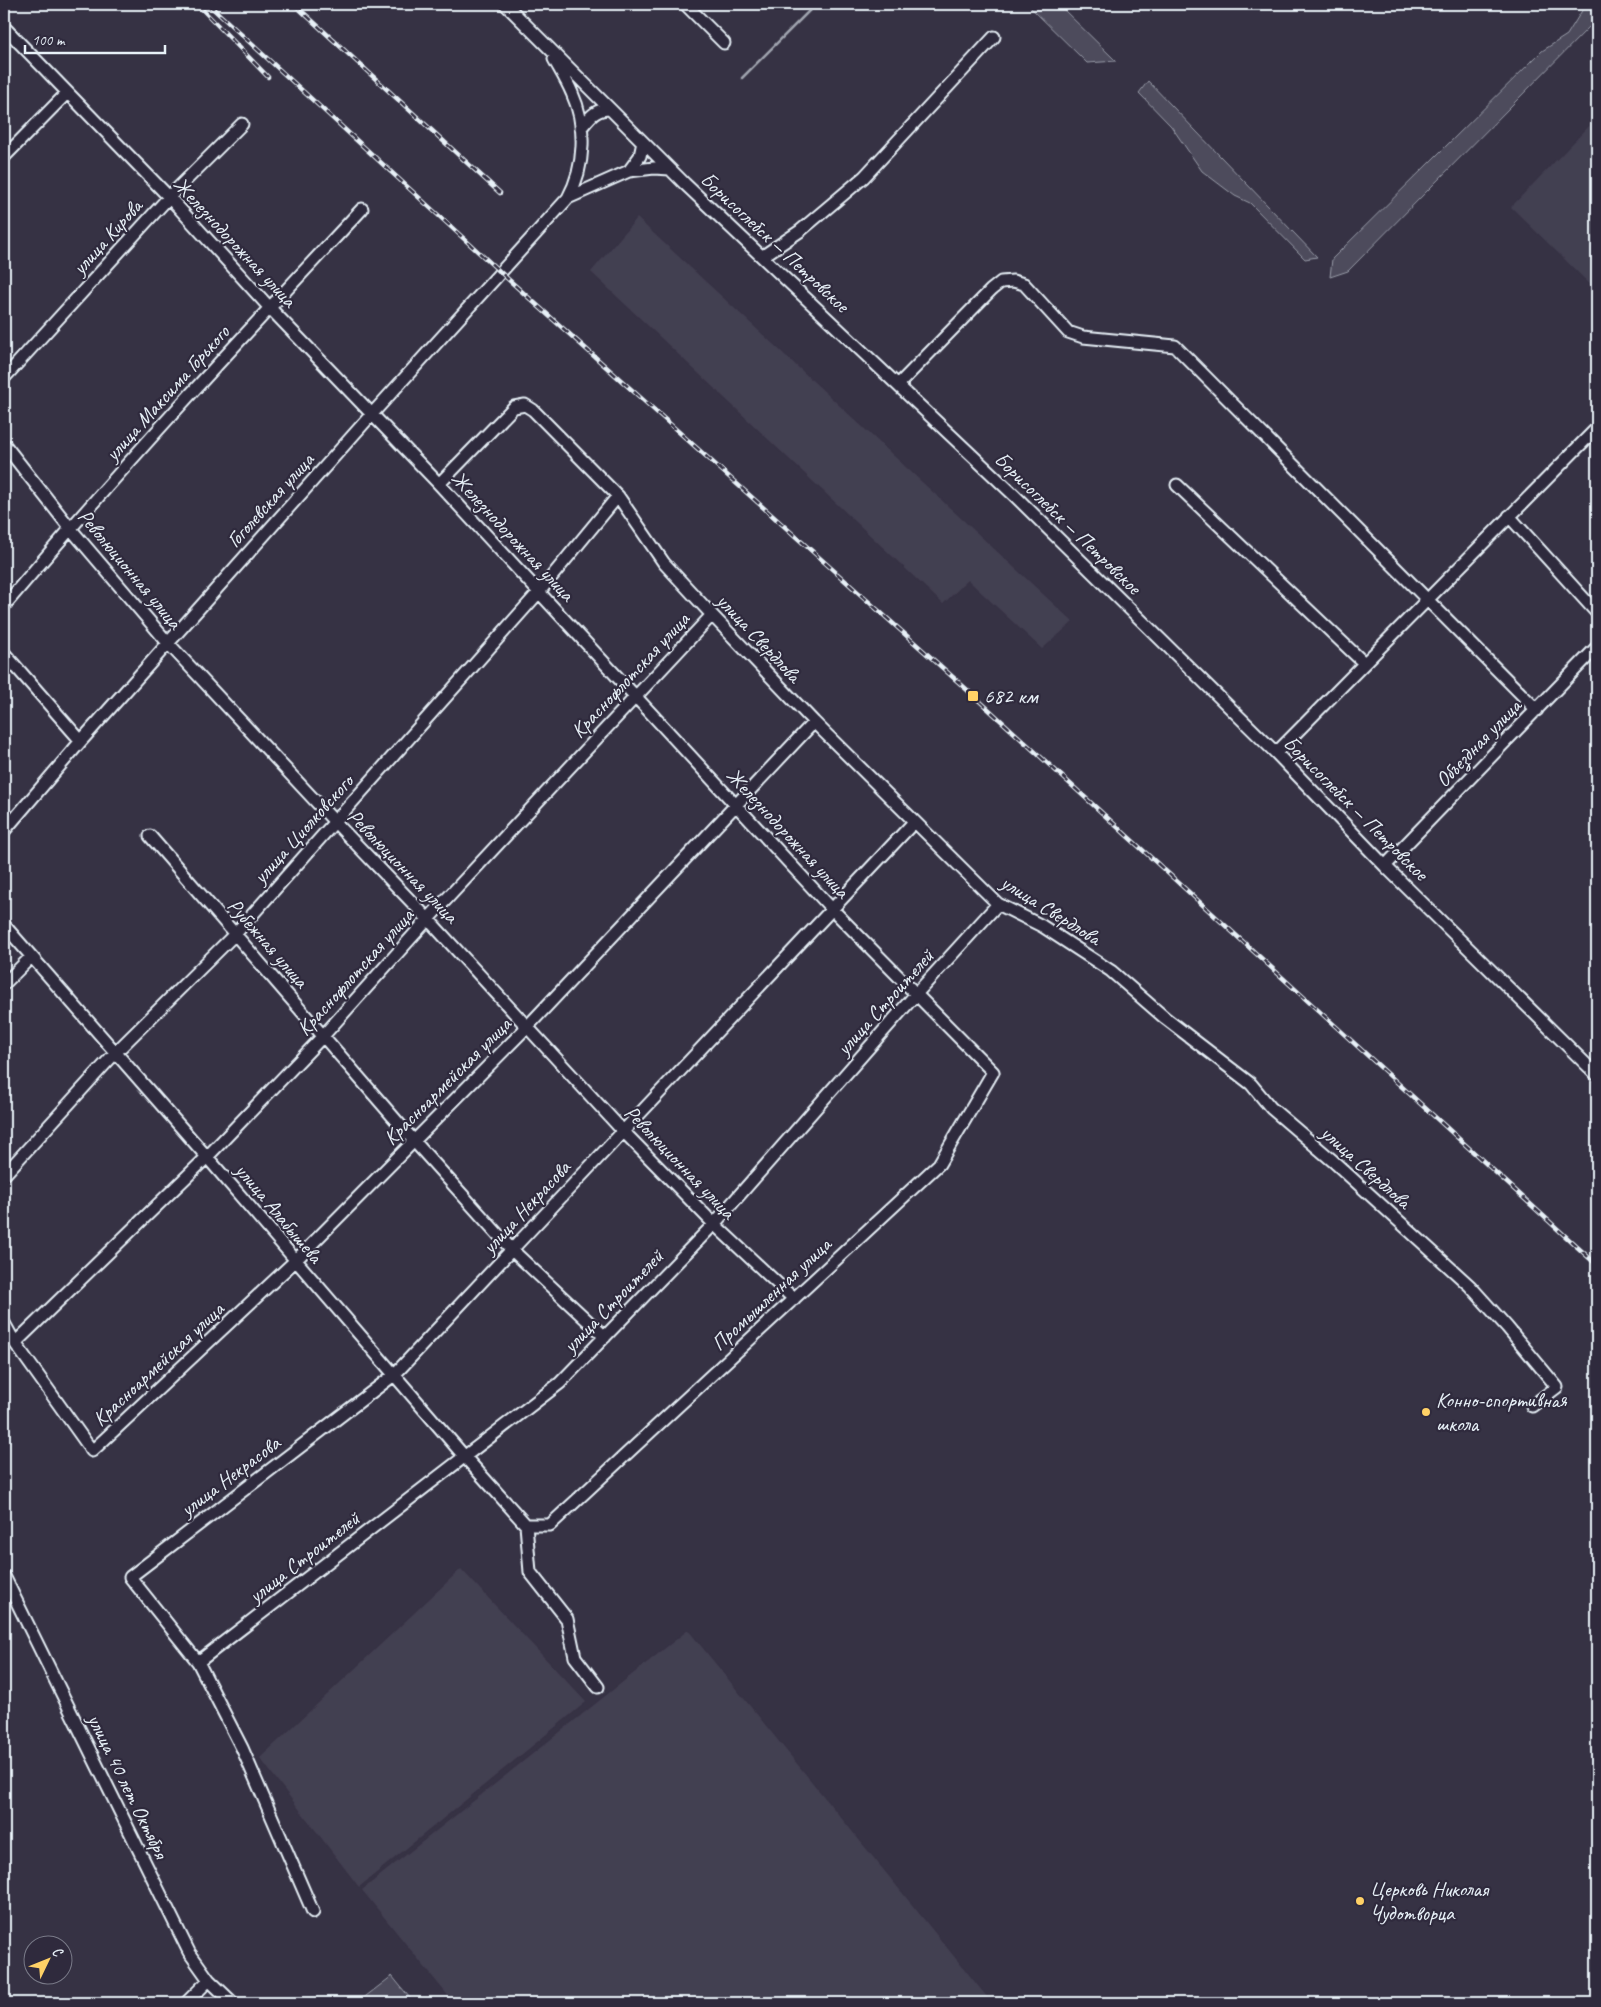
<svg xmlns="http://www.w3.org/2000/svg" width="1601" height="2007" font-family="Caveat,sans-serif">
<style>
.built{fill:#433f51}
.green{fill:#4d4b5c;stroke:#9a9eaa}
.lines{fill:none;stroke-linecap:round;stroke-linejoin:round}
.stream{stroke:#a0a4af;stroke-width:2.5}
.minor-casing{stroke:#e8f1f8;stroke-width:15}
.minor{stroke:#2f2a3d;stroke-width:11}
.rail-casing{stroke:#e8f1f8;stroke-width:4.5}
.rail{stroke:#2f2a3d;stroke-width:2.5;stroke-dasharray:8;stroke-linecap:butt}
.poi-dot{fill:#ffd166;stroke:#2f2a3d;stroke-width:2}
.labels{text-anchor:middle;stroke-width:4.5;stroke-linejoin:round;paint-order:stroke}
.street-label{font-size:21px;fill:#e8f1f8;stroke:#2f2a3d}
.poi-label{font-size:21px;fill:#e8f1f8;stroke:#2f2a3d;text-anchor:start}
</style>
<rect width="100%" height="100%" fill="#363244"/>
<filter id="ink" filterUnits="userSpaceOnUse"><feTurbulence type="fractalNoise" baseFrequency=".02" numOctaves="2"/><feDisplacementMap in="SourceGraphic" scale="10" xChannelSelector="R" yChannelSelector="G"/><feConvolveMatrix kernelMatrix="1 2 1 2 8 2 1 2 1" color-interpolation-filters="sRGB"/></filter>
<g filter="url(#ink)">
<path class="built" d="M1597 118V291L1511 207Z
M637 218 1073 622 1042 649 968 580 943 604 591 272Z
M461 1569 586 1702 359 1887 260 1758Z
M688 1630 992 2003H454L362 1890Z"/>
<path class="green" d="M1027 4H1058L1116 61 1087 63Z
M1586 4H1597V19L1348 271 1330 277 1332 259 1542 51 1567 35Z
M1148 81 1317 257 1305 259 1250 203 1235 196 1202 171 1171 126 1139 93Z
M392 1976 414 2003H357Z"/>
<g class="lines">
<path class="stream" d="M742 78 816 4"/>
<defs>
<path id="minor" d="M505 4 685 184 1014 495 1276 753 1385 866 1597 1075
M685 4 724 43
M4 27 169 197 269 307 439 484 831 908 993 1072 939 1164 550 1525H526
M581 128C590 117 595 109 610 109
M4 157 67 93
M629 171 640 156 643 142
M568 198 629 171 654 168 670 169
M763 256 800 231 864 177 994 37
M4 378 169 197 242 124
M898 385 991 290 1001 282 1013 281 1024 284 1068 332 1083 337 1175 346 1537 710
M4 444 70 528 168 643 335 822 428 919 622 1130 714 1224 794 1299
M439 484 514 407 525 405 533 410 618 496 664 563 712 615 814 722 998 904 1042 926 1111 971 1165 1018 1251 1084 1271 1108 1333 1161 1470 1286 1507 1327 1557 1387 1532 1406
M1177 485 1364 663
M1509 516 1597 613
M4 606C119 470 240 339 362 209
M4 653 81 741
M1276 753 1597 428
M4 831 81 741 372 414 568 198C585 167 587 126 572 93 567 81 560 70 554 59
M150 836 414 1141 512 1250 605 1337
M1385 866 1597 647
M4 925 207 1157 464 1456 526 1525 530 1572 567 1619 575 1657 598 1687
M4 984 31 957
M4 1175 116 1052 236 933 539 592 618 496
M4 1323 15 1343 92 1451 295 1261 527 1027 814 722
M15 1343 207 1157 323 1036 428 919 712 615
M4 1576 189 1952 209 1980 233 2003
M198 1662 560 1383 714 1224 916 994 998 904
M313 1912 242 1748 198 1662 130 1577 394 1375 914 822
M186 2003 209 1980"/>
</defs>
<use href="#minor" class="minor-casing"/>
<use href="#minor" class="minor"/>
<defs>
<path id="rail" d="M197 4 268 77
M208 4 509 280 974 696 1597 1265
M294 4 500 193"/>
</defs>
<use href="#rail" class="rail-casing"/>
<use href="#rail" class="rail"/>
</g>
</g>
<g class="poi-dot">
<rect x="967" y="690" width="12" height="12" rx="2.5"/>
<circle cx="1426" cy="1412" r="5"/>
<circle cx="1360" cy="1901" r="5"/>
</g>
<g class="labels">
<g class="street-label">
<text transform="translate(107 237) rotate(-48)" y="7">улица Кирова</text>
<text transform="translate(235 242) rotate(47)" y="7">Железнодорожная улица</text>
<text transform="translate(775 242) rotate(43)" y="7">Борисоглебск — Петровское</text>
<text transform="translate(167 393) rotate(-48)" y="7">улица Максима Горького</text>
<text transform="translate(270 500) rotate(-48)" y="7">Гоголевская улица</text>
<text transform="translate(1068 523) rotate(44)" y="7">Борисоглебск — Петровское</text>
<text transform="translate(513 536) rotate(47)" y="7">Железнодорожная улица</text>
<text transform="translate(130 569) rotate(50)" y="7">Революционная улица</text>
<text transform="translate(759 638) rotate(47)" y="7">улица Свердлова</text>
<text transform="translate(630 675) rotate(-47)" y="7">Краснофлотская улица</text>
<text transform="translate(1478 743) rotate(-46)" y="7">Объездная улица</text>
<text transform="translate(1356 808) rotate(45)" y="7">Борисоглебск — Петровское</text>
<text transform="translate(303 829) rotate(-48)" y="7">улица Циолковского</text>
<text transform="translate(788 833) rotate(47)" y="7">Железнодорожная улица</text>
<text transform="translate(403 866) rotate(46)" y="7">Революционная улица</text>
<text transform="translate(1051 910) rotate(32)" y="7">улица Свердлова</text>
<text transform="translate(268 943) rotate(49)" y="7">Рубежная улица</text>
<text transform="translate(355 972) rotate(-48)" y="7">Краснофлотская улица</text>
<text transform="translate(885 1002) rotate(-48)" y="7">улица Строителей</text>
<text transform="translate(447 1081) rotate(-45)" y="7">Красноармейская улица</text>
<text transform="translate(680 1162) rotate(46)" y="7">Революционная улица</text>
<text transform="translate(1366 1167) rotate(42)" y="7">улица Свердлова</text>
<text transform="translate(526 1207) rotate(-47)" y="7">улица Некрасова</text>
<text transform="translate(279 1213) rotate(50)" y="7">улица Алабышева</text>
<text transform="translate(771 1294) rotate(-43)" y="7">Промышленная улица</text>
<text transform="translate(613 1301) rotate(-46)" y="7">улица Строителей</text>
<text transform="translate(158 1364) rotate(-43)" y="7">Красноармейская улица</text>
<text transform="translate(230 1476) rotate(-37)" y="7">улица Некрасова</text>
<text transform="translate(304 1557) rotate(-38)" y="7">улица Строителей</text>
<text transform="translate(128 1786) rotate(64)" y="7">улица 40 лет Октября</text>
</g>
<g class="poi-label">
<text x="984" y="703">682 км</text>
<text x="1436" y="1407">Конно-спортивная<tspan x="1436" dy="24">школа</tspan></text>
<text x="1370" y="1896">Церковь Николая<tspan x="1370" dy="24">Чудотворца</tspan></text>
</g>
</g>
<rect width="1601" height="2007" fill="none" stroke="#2f2a3d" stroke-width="20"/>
<rect x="10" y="10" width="1581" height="1987" fill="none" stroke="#e8f1f8" stroke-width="2" filter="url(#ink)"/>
<g transform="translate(48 1960) rotate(47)"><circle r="24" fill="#2f2a3d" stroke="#797a88"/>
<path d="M0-4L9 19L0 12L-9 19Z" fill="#ffd166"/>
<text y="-8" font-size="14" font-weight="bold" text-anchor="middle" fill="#e8f1f8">С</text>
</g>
<path d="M25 45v8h140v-8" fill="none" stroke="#e8f1f8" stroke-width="2.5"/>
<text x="32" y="45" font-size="15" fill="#e8f1f8" stroke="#2f2a3d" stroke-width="4" paint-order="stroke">100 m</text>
</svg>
